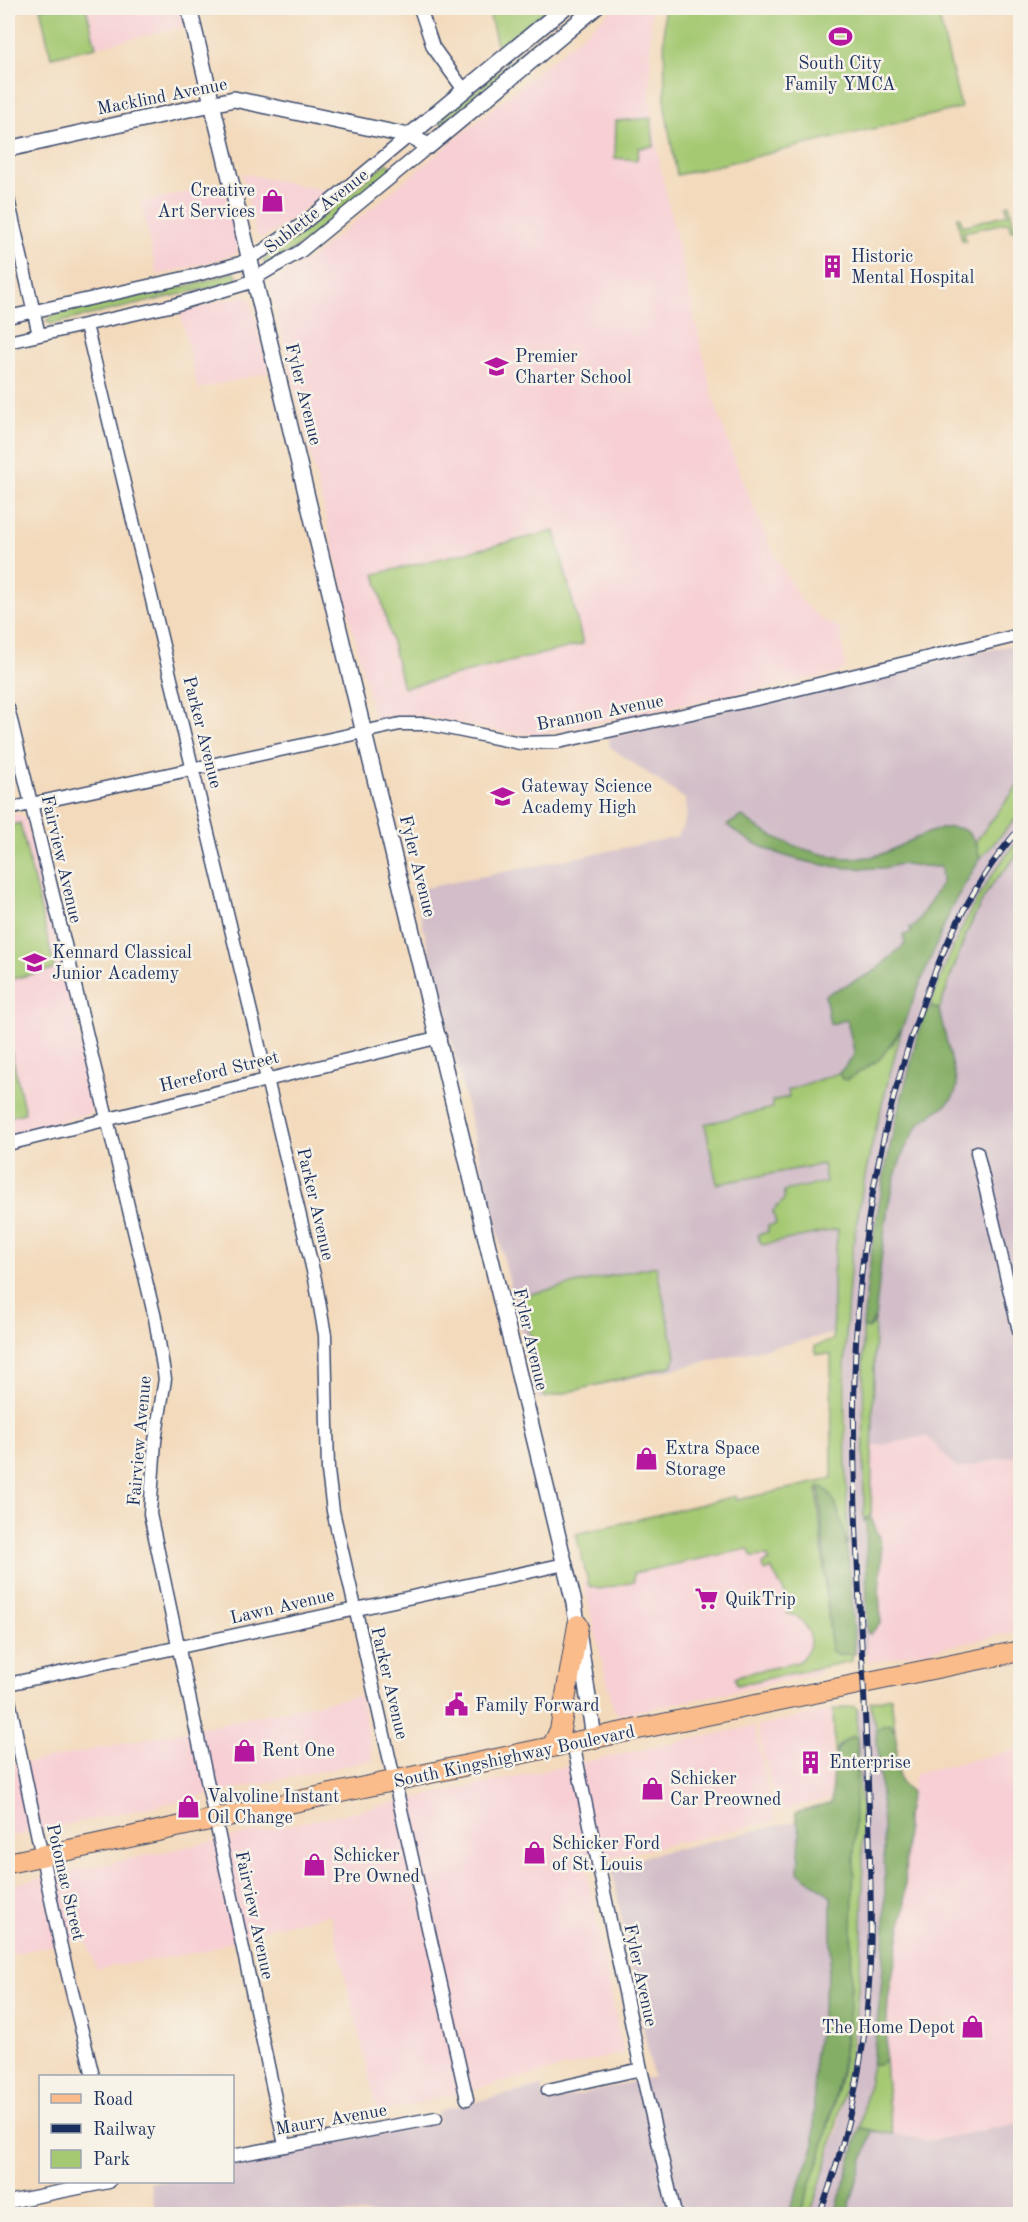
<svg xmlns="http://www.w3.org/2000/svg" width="1028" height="2222" font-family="'Old Standard TT',serif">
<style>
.built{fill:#f7cfd4}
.industrial{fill:#d2bdc8}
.green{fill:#a5c973;stroke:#607c68;stroke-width:1.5}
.forest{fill:#84ad65;stroke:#506e62;stroke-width:1.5}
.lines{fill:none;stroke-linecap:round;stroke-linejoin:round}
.minor-casing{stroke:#3b496c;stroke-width:15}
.tertiary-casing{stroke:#3b496c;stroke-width:18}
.primary-casing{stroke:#3b496c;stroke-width:22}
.minor{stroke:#fff;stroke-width:12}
.tertiary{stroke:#fff;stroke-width:15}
.primary{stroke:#f9bc8a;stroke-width:20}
.rail-casing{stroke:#1b2f5e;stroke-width:6}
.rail{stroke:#f7f3e8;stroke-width:4;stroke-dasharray:11;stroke-linecap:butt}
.labels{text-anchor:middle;stroke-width:5;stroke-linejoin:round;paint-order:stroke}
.poi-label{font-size:18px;fill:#1b2f5e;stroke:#f7f3e8;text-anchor:start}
.street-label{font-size:18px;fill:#1b2f5e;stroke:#f7f3e8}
</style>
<rect width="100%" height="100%" fill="#f7f3e8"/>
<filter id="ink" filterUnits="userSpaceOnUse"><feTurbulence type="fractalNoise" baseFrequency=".0167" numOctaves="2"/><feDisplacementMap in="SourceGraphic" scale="12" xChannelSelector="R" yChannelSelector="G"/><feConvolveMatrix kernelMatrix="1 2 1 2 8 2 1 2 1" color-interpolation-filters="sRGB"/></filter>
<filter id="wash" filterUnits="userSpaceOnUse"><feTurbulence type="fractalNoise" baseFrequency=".008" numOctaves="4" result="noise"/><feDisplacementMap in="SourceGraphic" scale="24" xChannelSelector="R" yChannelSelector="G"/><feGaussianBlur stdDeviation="1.35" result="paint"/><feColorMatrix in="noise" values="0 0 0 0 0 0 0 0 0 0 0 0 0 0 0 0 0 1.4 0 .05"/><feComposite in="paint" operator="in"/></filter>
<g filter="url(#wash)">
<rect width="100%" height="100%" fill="#f3dabc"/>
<path class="built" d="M86 8H181L185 26 96 47Z
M615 8H651L650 97 660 166 713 398 742 480 772 550 800 599 823 621 837 626 841 632 845 667 839 673 536 735 503 732 418 715 374 718 270 284 312 257Z
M242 173 327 191 282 227 260 239 255 231Z
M223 184 239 248 237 253 215 261 157 275 141 202Z
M246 295 251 303 269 372 198 389 180 312Z
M18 814 26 819 96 1105 91 1113 8 1135V816Z
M927 1436 957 1469 1020 1454V1631L868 1663 867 1633 870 1634 881 1613 879 1592 882 1557 880 1538 871 1518 872 1447Z
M790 1536 819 1674 618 1715 613 1707 583 1581Z
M360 1695 373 1760 8 1837V1767Z
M833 1710 830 1798 777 1812 757 1726Z
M754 1726 775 1821 585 1863 623 2053 378 2113 330 1914 259 1930 206 1951 97 1969 85 1938 8 1955V1885Z
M1020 1749V2123L929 2141 893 2134 889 2112 885 2060 888 2000 905 1906 906 1818 915 1773Z"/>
<path class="industrial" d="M1020 643V1454L957 1469 927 1436 872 1447 875 1325 863 1328 862 1420 867 1654H855L848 1545 846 1331 538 1399 415 893 420 889 677 837 683 828 687 811 685 799 610 747 608 737Z
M870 1708 876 1731 882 1804 885 1886 883 1968 872 2064 860 2128 835 2214H810L838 2128 854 2038 857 1709Z
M797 1821 800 1834 798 1872 831 1896V1955L814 2059V2147L788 2214H156L150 2182H232L233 2162 439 2122 437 2111 542 2086 546 2103 653 2077 611 1864Z
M1020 2123V2214H847L872 2130 929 2141Z"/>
<path class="green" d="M40 8H86L96 47 51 57Z
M488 8H548L498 49Z
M664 8H937L961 108 677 175 665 109Z
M549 29 554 33 441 125 440 120Z
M651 118 654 146 639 148 637 160 615 158 616 121Z
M387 163 392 167 391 171 303 244 266 266 263 260 267 257 298 236Z
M1009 204 1015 230H1012L1009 222 964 232 966 241H962L957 217H960L963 226 1008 214 1006 206Z
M233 272 238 277 234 282 51 324 46 321 53 315 201 283Z
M555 531 583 644 403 688 375 574Z
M1020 783V814L980 859 976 841Z
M20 823 55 969 8 980V826Z
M1020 839C1020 860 1000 872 989 889 966 926 954 969 939 1010L932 1006 929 1009C951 948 976 888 1020 839Z
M902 1028C885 1094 866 1159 856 1227 839 1332 846 1440 848 1545L837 1514 817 1490 831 1650 837 1654H852V1661L737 1685 735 1678 740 1675 798 1662C819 1645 811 1621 787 1613L792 1607 771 1568 766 1571 763 1569 762 1564 769 1561 768 1556 752 1557 748 1549 634 1573V1582L600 1589 589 1586 576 1534 736 1496 737 1500 832 1479 831 1354H816L815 1346 833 1340V1274L838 1229 762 1245 757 1235 768 1232V1226L776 1224 773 1211 784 1200V1191L826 1182 823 1164 717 1184 705 1124 773 1108 772 1101 789 1097 788 1090 839 1073 842 1079 892 1045Z
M8 1046H10L25 1113 8 1117Z
M656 1266 676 1356 672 1366 545 1398 521 1296Z
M875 1318 871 1518H866L864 1522 863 1325 864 1328 872 1326Z
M891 1697 895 1729 891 1724 882 1726 876 1731 870 1702Z
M854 1706 857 1709C857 1770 864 1831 863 1892 862 2002 847 2110 810 2214H800C824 2149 845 2078 850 2007 855 1919 847 1832 840 1744L835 1753 833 1710Z
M885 2060 889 2112 893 2134 860 2128 872 2064 878 2065Z"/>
<path class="forest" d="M742 816C775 844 847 871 889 851 906 843 939 824 958 828 974 831 977 846 980 859L953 904 902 1028 880 1059 847 1080 842 1079 839 1073 853 1057 854 1051 847 1020 830 1024 825 995 872 973 905 944 903 935 911 933 910 927 915 926 942 882 941 867C928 867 916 865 904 864 896 864 888 868 881 868 831 871 765 858 727 825Z
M931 1006 939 1010 957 1084C956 1106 932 1110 919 1125 913 1132 909 1142 905 1149 883 1197 882 1266 875 1318L868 1329 863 1325C871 1238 885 1155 909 1071 914 1050 918 1022 931 1006Z
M819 1486C852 1494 853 1624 855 1654H837L831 1650Z
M866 1518H871L880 1538 882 1557 879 1592 881 1623 870 1634 867 1633Z
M891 1724C902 1740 892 1764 901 1782 903 1786 908 1788 911 1792L906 1818 905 1906 888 2000 885 2060 878 2065 872 2064C876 2032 880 2000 883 1968 888 1889 883 1810 876 1731L882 1726Z
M853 1736 857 1740 850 2009 839 2079 819 2162 800 2214H788L814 2147V2059L831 1955V1896L798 1872 800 1834 795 1813 831 1803C833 1781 828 1745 853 1736Z
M860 2128 872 2130 847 2214H835Z"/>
</g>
<g filter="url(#ink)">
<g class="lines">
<defs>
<path id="minor" d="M420 8 433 47 464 90
M8 199 39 335
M8 317 193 276 240 263 264 250 304 223 409 136
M86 325 315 1279 325 1335 328 1471 333 1511 467 2099
M8 342 174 305 245 284 301 251 429 146
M8 708 155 1318 165 1379 155 1441 150 1514 285 2145
M8 809 400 724H428L520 743 558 742 761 698 1020 635
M8 1144 440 1037
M977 1152 1020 1335
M8 1684 565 1564
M8 1695 61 1947 93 2076
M573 1743 641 2069 675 2214
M548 2090 641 2069
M232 2156 436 2118
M8 2202 109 2182"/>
<path id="tertiary" d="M189 8 574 1603 594 1738
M409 136 564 8
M8 149 234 99 409 136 429 146 595 8"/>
<path id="primary" d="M552 1747 560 1730 578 1625
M8 1863 594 1738 1020 1651"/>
</defs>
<use href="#minor" class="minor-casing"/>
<use href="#tertiary" class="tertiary-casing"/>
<use href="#primary" class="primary-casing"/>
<use href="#minor" class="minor"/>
<use href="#tertiary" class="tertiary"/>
<use href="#primary" class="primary"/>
<defs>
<path id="rail" d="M820 2214C845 2146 862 2071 868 1998 873 1936 870 1874 869 1812 865 1676 853 1539 854 1403 855 1288 870 1175 903 1064 928 980 962 894 1020 828"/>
</defs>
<use href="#rail" class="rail-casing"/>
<use href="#rail" class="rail"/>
</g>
</g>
<defs>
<symbol id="stadium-bare" viewBox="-9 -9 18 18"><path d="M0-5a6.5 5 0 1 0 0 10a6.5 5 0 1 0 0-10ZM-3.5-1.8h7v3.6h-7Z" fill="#b5179e" stroke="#f7f3e8" stroke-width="2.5" paint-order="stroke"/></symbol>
<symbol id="shop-bare" viewBox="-9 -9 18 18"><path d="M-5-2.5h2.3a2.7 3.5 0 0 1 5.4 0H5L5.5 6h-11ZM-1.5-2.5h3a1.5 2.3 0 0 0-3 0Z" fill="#b5179e" stroke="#f7f3e8" stroke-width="2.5" paint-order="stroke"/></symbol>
<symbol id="building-bare" viewBox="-9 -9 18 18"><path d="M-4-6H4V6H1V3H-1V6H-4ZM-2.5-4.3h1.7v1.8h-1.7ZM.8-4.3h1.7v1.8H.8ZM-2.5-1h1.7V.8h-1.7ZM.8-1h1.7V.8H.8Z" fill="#b5179e" stroke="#f7f3e8" stroke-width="2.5" paint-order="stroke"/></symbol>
<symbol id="school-bare" viewBox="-9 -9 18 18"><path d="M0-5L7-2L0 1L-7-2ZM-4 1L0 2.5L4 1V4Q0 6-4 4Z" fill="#b5179e" stroke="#f7f3e8" stroke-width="2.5" paint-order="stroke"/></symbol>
<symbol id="supermarket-bare" viewBox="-9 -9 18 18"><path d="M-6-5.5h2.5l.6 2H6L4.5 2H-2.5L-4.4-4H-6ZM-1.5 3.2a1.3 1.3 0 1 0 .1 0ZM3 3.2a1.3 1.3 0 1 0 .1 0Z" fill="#b5179e" stroke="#f7f3e8" stroke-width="2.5" paint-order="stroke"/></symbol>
<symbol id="civic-bare" viewBox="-9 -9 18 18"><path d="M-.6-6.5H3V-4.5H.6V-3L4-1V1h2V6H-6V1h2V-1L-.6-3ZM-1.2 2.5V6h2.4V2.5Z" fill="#b5179e" stroke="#f7f3e8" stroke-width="2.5" paint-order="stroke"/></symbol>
</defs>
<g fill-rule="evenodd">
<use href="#stadium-bare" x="824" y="20" width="33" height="33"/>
<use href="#shop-bare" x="256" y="184" width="33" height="33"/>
<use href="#building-bare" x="816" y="250" width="33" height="33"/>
<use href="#school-bare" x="480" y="350" width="33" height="33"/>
<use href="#school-bare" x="486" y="780" width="33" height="33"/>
<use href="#school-bare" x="18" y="946" width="33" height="33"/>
<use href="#shop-bare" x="630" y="1442" width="33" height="33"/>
<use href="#supermarket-bare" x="690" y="1582" width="33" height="33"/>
<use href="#civic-bare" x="440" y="1688" width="33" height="33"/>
<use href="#shop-bare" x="228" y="1734" width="33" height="33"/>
<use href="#building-bare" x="794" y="1746" width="33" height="33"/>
<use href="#shop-bare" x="636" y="1772" width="33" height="33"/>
<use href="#shop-bare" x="172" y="1790" width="33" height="33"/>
<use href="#shop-bare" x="518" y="1836" width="33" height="33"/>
<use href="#shop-bare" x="298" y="1848" width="33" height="33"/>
<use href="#shop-bare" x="956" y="2010" width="33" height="33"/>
</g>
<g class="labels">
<g class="poi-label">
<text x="840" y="69" text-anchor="middle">South City<tspan x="840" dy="21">Family YMCA</tspan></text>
<text x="255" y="196" text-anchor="end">Creative<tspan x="255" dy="21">Art Services</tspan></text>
<text x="851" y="262">Historic<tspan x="851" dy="21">Mental Hospital</tspan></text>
<text x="515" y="362">Premier<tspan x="515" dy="21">Charter School</tspan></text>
<text x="521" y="792">Gateway Science<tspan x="521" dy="21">Academy High</tspan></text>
<text x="52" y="958">Kennard Classical<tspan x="52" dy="21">Junior Academy</tspan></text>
<text x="665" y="1454">Extra Space<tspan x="665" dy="21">Storage</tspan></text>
<text x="725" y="1605">QuikTrip</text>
<text x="475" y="1711">Family Forward</text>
<text x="262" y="1756">Rent One</text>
<text x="829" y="1768">Enterprise</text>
<text x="670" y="1784">Schicker<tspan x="670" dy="21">Car Preowned</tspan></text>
<text x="207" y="1802">Valvoline Instant<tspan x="207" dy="21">Oil Change</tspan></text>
<text x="552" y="1849">Schicker Ford<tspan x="552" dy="21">of St. Louis</tspan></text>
<text x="333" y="1861">Schicker<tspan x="333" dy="21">Pre Owned</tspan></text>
<text x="955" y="2033" text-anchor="end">The Home Depot</text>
</g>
<g class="street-label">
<text transform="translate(162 96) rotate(-11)" y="6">Macklind Avenue</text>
<text transform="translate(316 211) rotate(-38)" y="6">Sublette Avenue</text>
<text transform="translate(304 394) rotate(76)" y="6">Fyler Avenue</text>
<text transform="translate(600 712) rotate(-11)" y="6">Brannon Avenue</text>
<text transform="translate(203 732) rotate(76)" y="6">Parker Avenue</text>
<text transform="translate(62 859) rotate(77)" y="6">Fairview Avenue</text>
<text transform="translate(418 866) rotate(76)" y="6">Fyler Avenue</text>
<text transform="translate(219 1071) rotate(-14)" y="6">Hereford Street</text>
<text transform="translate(316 1204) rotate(77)" y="6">Parker Avenue</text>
<text transform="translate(531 1339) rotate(77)" y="6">Fyler Avenue</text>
<text transform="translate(139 1441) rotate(-85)" y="6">Fairview Avenue</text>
<text transform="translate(282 1606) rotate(-13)" y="6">Lawn Avenue</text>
<text transform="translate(390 1683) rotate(77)" y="6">Parker Avenue</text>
<text transform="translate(514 1756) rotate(-12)" y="6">South Kingshighway Boulevard</text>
<text transform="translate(66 1882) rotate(77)" y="6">Potomac Street</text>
<text transform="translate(255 1915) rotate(78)" y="6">Fairview Avenue</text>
<text transform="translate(641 1975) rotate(78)" y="6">Fyler Avenue</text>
<text transform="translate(331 2119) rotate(-10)" y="6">Maury Avenue</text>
</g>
</g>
<rect width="1028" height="2222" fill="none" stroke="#f7f3e8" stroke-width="30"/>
<rect x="39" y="2075" width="195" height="108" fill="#f7f3e8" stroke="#9fa5b1" stroke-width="1.5"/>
<rect x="51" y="2094" width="30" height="9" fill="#f9bc8a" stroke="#9fa5b1" stroke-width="1.5"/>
<text x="93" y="2105" font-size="18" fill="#1b2f5e">Road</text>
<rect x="51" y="2124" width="30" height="9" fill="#1b2f5e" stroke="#9fa5b1" stroke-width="1.5"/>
<text x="93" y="2135" font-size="18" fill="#1b2f5e">Railway</text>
<rect x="51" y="2150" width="30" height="18" fill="#a5c973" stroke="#9fa5b1" stroke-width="1.5"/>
<text x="93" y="2165" font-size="18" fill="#1b2f5e">Park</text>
</svg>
